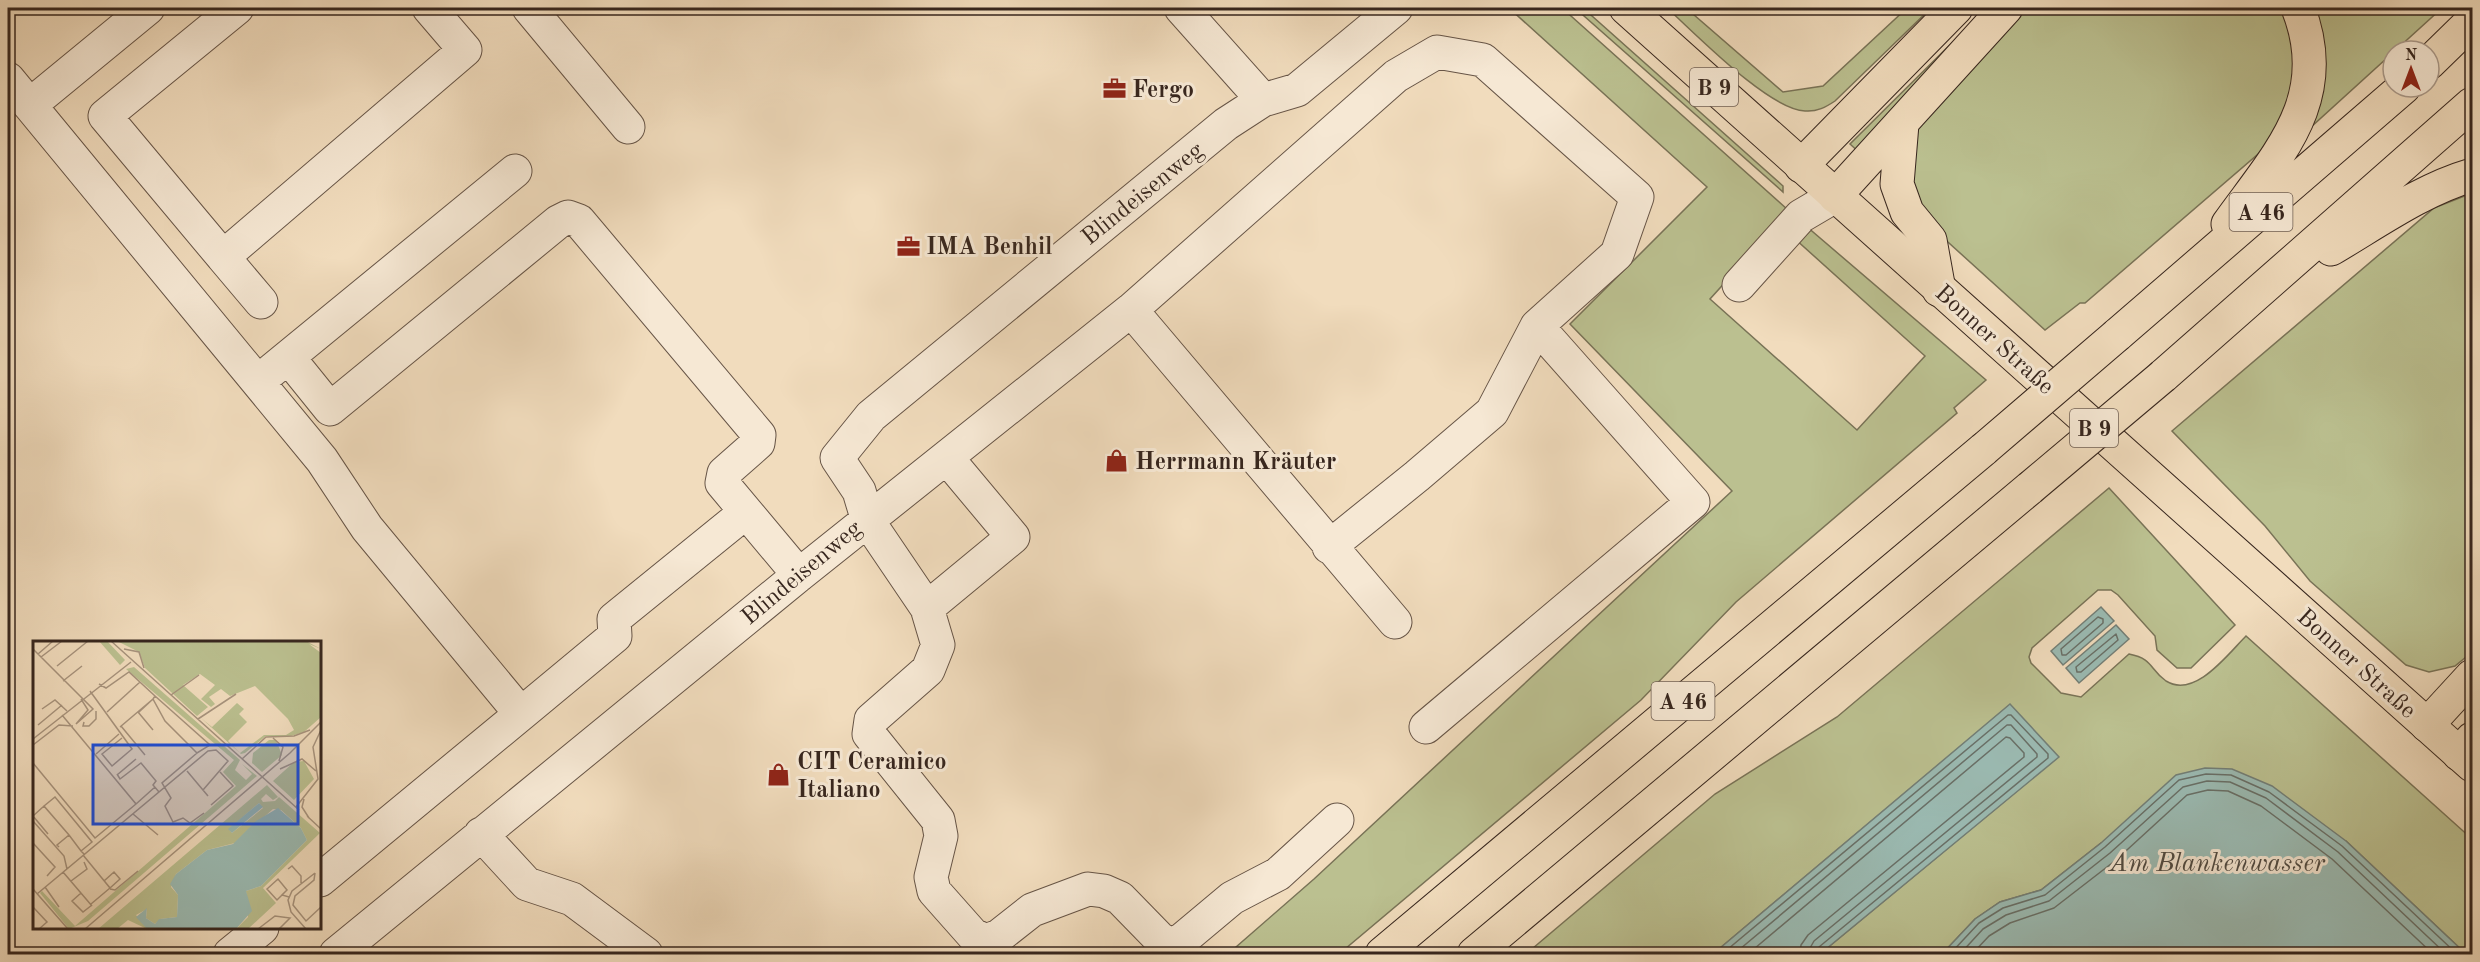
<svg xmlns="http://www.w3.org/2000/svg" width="2480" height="962" font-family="'Old Standard TT',serif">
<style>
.green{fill:#bbc090;stroke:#797357;stroke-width:1.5}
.water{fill:#9bbbb3;stroke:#737f77;stroke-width:1.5}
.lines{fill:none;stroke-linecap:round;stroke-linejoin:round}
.shore{stroke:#697068;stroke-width:1.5}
.minor-casing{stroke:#665446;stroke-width:35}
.major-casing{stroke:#37261e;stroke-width:35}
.highway-casing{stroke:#37261e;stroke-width:35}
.minor{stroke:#f6e8d4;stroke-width:33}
.major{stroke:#f1dcbd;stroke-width:33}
.highway{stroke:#f1dcbd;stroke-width:33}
.highway-bridge-casing{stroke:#37261e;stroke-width:35;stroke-linecap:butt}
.highway-bridge{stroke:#f1dcbd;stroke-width:33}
.labels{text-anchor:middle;stroke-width:6;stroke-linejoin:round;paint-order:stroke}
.shield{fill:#f6e8d4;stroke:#706055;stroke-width:1.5}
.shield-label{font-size:22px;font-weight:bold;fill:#37261e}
.poi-label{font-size:24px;font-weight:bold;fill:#37261e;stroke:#f6e8d4;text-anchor:start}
.street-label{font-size:24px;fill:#37261e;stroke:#f6e8d4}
.water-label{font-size:26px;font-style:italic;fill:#504b43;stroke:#f6e8d4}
.inset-road{fill:none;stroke:#a7937d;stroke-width:1.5}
.view{fill:#1d4ed8;fill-opacity:0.15;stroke:#1d4ed8;stroke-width:3}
.inset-edge{fill:none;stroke:#37261e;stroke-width:3}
</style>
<rect width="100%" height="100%" fill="#f1dcbd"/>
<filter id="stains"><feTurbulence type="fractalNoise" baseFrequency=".00333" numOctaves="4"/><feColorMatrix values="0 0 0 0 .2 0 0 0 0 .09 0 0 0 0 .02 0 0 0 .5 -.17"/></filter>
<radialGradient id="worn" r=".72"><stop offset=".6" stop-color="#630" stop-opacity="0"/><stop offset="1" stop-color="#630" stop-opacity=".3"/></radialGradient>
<path class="green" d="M1509 8H1562L1787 209V214L1710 299 1857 430 1925 356 1794 238 1806 226 1986 380 1954 408 1957 413 1736 602 1641 700 1339 954H1228L1314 879 1732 491 1570 324 1707 187Z
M1575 8H1583L1783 186V192Z
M1667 8H1686L1783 92 1823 86 1907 8H1931L1835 101C1826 107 1817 112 1805 111 1768 109 1696 34 1667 8Z
M1987 8 1861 154 1850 144Z
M2025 8H2287L2300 63 2279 136 2085 303H2080L2045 330 1928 224 1910 189 1914 134 1938 102Z
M2311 8H2442L2311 127Z
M2472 193V652L2455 666 2429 672 2406 665 2310 581 2265 526 2172 431 2434 208Z
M2109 488 2235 625 2191 668H2177L2157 650 2155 636 2118 595 2111 590H2098L2032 648 2029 657 2031 663 2061 693 2081 697 2129 654C2154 659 2149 669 2166 681 2195 699 2228 654 2246 636L2472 839V954H2466L2346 841 2101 843 2041 890 2000 902 1975 919 1942 954H1820L2058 757 2010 705 1713 954H1526L1715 794 1837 717Z"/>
<path class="water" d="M2101 607 2114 621 2063 665 2051 651Z
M2116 625 2129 639 2079 683 2066 668Z
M2010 704 2059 757 1820 954H1713Z
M2205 768 2232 769 2272 786 2346 841 2466 954H1942L1975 919 2000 902 2041 890 2101 843 2176 775Z"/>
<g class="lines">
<path class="shore" d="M2098 617 2103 619V623L2066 655H2062L2061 649Z
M2116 634 2118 640 2081 672H2077L2076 667Z
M1722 954 2008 715H2011L2048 754V758L1819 947 1816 954
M1734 954 2007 725H2011L2037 754V757L1814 941 1810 948 1809 954
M1748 954 2006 737 2010 738 2024 753V757L1808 935 1801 945 1800 954
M1950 954 1979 923 2003 908 2045 895 2105 847 2179 780 2206 774 2231 775 2269 792 2342 846 2457 954
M1960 954 1983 929 2006 915 2049 901 2110 853 2183 787 2207 781 2230 782 2266 798 2338 852 2446 954
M1972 954 1989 936 2010 923 2054 908 2116 860 2187 795 2208 790 2228 791 2261 806 2332 859 2433 954"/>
<defs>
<path id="minor" d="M237 8 105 116 223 257 465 50 429 8
M529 8 628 127
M1181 8 1263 100 1297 90 1396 8
M8 79 322 460 367 528 521 714 320 880
M1263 100 1226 124 871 416 837 458 859 491 868 521 927 608 938 645 928 670 871 720 869 734 938 820 941 836 931 877 934 891 973 935 986 941 999 936 1032 910 1088 889 1104 891 1120 898 1160 939 1172 945 1183 939 1232 898 1278 874 1337 820
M30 105 148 8
M223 257 261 302
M1739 285 1801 216 1835 196
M1131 310 1395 622
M288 357 330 409 558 222 568 217 579 221 759 435 758 443 724 473 722 483 799 575
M271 371 515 171
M927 608 1013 537 947 458
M521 714 615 636 614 619 746 512
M1426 727 1693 502 1537 326
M481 834 527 884 572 899 646 954
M230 954 262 928
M336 954 799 575 1131 310 1396 76 1437 52 1483 60 1637 197 1617 254 1537 326 1492 412 1417 476 1329 547"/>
<path id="major" d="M1626 8 2472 765"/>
<path id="highway" d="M2429 63 2472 21
M1902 124 1897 184 1907 212 1930 240 1939 290
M1801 166 1956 8
M1835 196 2006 8
M2228 224C2278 154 2334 99 2298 8
M2331 249C2377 222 2421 190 2472 175
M2117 335 2404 87
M2163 376 2472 104
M2427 725 2472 676
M2459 754 2472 739
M1382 954 1984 449
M1474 954 2030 488"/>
</defs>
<use href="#minor" class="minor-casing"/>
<use href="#major" class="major-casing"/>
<use href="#highway" class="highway-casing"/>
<use href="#minor" class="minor"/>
<use href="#major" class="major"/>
<use href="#highway" class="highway"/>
<defs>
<path id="highway-bridge" d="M1984 449 2117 335
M2030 488 2163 376"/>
</defs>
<use href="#highway-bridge" class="highway-bridge-casing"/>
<use href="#highway-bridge" class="highway-bridge"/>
</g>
<defs>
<symbol id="office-bare" viewBox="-9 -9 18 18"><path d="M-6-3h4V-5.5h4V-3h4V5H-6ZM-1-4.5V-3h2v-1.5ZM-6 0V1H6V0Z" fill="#8f2418" stroke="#f6e8d4" stroke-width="2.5" paint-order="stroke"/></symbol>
<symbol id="shop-bare" viewBox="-9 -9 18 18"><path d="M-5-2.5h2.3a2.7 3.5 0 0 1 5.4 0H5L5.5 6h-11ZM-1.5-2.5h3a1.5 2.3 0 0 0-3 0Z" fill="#8f2418" stroke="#f6e8d4" stroke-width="2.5" paint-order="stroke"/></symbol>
</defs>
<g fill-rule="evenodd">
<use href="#office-bare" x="1098" y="72" width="33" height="33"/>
<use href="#office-bare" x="892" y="230" width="33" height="33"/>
<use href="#shop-bare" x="1100" y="444" width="33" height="33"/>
<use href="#shop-bare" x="762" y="758" width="33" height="33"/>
</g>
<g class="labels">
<g class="shield">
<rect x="1690" y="68" width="48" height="38" rx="4.5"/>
<rect x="2229.5" y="193" width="63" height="38" rx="4.5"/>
<rect x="2070" y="409" width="48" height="38" rx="4.5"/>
<rect x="1651.5" y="682" width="63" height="38" rx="4.5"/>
</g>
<g class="shield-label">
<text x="1714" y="95">B 9</text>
<text x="2261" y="220">A 46</text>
<text x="2094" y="436">B 9</text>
<text x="1683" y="709">A 46</text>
</g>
<g class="poi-label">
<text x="1132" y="97">Fergo</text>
<text x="926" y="254">IMA Benhil</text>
<text x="1135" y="469">Herrmann Kräuter</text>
<text x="797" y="769">CIT Ceramico<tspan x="797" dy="28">Italiano</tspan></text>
</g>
<g class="street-label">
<text transform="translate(1142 193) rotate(-39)" y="8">Blindeisenweg</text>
<text transform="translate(1995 339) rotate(42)" y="8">Bonner Straße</text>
<text transform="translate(801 572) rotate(-40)" y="8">Blindeisenweg</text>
<text transform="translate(2357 663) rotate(42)" y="8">Bonner Straße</text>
</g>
<g class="water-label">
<text x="2217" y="871">Am Blankenwasser</text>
</g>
</g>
<g transform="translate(33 641)">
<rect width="288" height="288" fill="#f1dcbd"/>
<path d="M66 0H74L92 19 87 24ZM84 0H273L288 8 276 3 288 12V76L271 91 258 95H233L212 112 208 113 168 77 179 86 204 62 211 68 206 73 214 81 195 100 207 112 231 94H253L261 89 255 78 222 45 197 55 188 48 176 56 182 63 178 66 168 58 182 44 167 33 150 44 175 66 164 75 112 27 106 11ZM101 26 207 119 202 129 213 139 219 133 209 123 224 135 55 280 36 288 7 252 9 250 42 285 203 145 190 131 201 119 93 28ZM236 99H243L249 114 229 131 219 122 220 112ZM271 120 281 138 261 159 240 140 261 121ZM234 144 245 156 240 159 233 153 228 158 230 161 242 160 246 156 287 192 230 247 243 262 215 288H203L215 276 213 250 228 245 274 199 268 187 248 169 240 168 202 202 174 209 143 233 138 246 145 254 144 276 127 278 122 283 113 277 114 268 103 274 114 288 95 279 84 288H65ZM226 162 230 167 199 192 196 188Z" fill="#bbc090" fill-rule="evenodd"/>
<path d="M226 162 230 166 199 192 195 188ZM245 167 268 187 274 199 228 245 213 250 219 270 203 288H114L103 276 114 267 113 277 122 283 126 278 144 276 145 254 137 243 143 233 174 209 200 203 223 180Z" fill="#9bbbb3"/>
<path class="inset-road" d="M78 0 266 169M0 8 60 68 43 83 55 69 48 58M91 8 106 11 111 27M5 13 20 0M8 16 29 0M24 25 55 0M30 40 49 25M66 43 73 47 96 31 122 55 140 71 177 104 164 112 132 80 120 58 122 55M57 50 99 108 79 125 69 113 89 97M138 54 166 34M9 68 22 59 34 70M74 71 107 41M105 71 120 89M165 78 203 53M51 81 50 85H56L63 78V70M5 84 29 64M88 85 112 114M87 86 120 58 106 71M240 97 250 106 246 120M0 98 98 21M0 104 26 84 40 85M164 112 129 142 138 157 132 165 140 181 150 177 157 182 171 172M63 113 86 93M209 118 233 96 261 95 277 89M0 122 62 197 103 163 29 74M247 128 269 118 283 130M154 130 175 155M84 133 87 138 108 122 123 140 120 144 126 151M84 134 103 118M271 158 269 166 276 177M103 163 122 146M178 164 200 145 187 131M11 165 0 175 15 193M263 166 285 138 280 106 288 89M100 173 125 194M274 175 288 188M0 180 31 215 34 228M0 202 22 226 14 235M26 206 24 204 36 194M48 210 59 201 22 156 11 165 36 194 48 210 51 213M50 214 77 247 58 263M255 228 259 225 268 235V242M30 231 59 265M282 232 281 239 262 255 260 264 273 280 288 266M38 240 54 228 51 221M71 240 81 231 87 238 77 247M12 246 26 266M0 248 35 288M77 248 82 249 105 230M48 252 39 260 50 271 59 264M4 253 175 110 183 109 195 120 170 149M249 254 244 259 234 248 245 238 254 249 249 254 256 256M0 266 14 281 6 288M52 288 257 112 288 81M225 288 242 275 257 277 246 288M273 288 258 271 255 259 259 250 282 232"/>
<path class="view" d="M60 104H265V183H60Z"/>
<rect width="288" height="288" class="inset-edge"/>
</g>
<rect width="2480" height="962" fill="none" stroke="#f1dcbd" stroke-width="30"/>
<rect x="9" y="9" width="2462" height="944" fill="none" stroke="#37261e" stroke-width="3"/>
<rect x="15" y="15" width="2450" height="932" fill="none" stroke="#37261e" stroke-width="1.5"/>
<g transform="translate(2411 69)"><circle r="28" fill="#f6e8d4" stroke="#aa9a8b" stroke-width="1.5"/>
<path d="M0-4.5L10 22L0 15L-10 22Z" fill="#8f2418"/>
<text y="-9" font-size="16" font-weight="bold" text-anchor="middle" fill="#37261e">N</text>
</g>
<rect width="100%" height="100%" filter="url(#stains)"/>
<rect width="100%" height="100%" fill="url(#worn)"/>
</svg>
